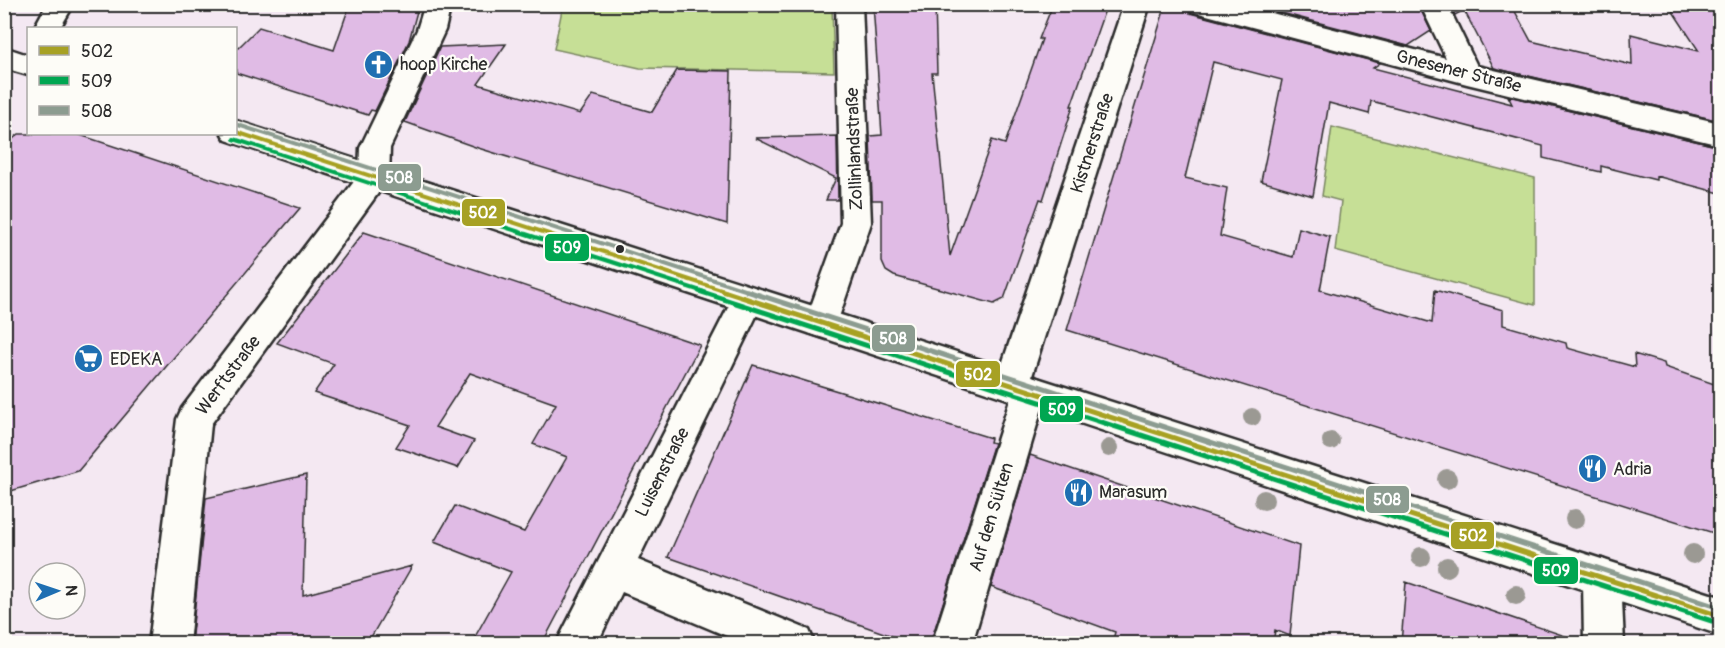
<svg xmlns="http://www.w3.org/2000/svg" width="1725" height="648" font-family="Pangolin,sans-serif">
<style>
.green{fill:#c6df96;stroke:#788560;stroke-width:1.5}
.building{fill:#e0bbe5;stroke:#2b2b2b;stroke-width:1.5}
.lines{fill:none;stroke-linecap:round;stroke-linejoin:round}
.minor-casing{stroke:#2b2b2b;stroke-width:5}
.secondary-casing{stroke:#2b2b2b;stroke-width:5}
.minor{fill:#fdfcf7;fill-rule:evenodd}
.secondary{fill:#fdfcf7;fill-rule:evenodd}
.bus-1-far1-casing{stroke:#fdfcf7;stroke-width:8}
.bus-1-casing{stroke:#fdfcf7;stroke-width:10}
.bus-2-far1-casing{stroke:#fdfcf7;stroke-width:8}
.bus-2-casing{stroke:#fdfcf7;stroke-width:10}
.bus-3-far1-casing{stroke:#fdfcf7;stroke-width:8}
.bus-3-casing{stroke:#fdfcf7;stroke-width:10}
.bus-1-far1{stroke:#a7a124;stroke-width:4}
.bus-1{stroke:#a7a124;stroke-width:5}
.bus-2-far1{stroke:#00a651;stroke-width:4}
.bus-2{stroke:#00a651;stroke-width:5}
.bus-3-far1{stroke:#8c9c90;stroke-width:4}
.bus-3{stroke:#8c9c90;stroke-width:5}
.tree{fill:#9b9993}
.bus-dot{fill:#2b2b2b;stroke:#fdfcf7;stroke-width:2}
.labels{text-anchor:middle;stroke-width:4.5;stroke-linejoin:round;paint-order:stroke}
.poi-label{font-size:18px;fill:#2b2b2b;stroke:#fdfcf7;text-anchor:start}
.street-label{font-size:18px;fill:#2b2b2b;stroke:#fdfcf7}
.line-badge{stroke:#fdfcf7;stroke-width:2}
.badge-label{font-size:16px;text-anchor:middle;font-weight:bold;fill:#fff}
</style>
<rect width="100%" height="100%" fill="#f4e8f2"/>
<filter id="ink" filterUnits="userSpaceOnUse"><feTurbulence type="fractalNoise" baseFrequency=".0167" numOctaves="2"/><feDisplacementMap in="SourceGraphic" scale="12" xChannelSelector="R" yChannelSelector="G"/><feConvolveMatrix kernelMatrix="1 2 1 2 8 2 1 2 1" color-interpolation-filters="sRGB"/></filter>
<g filter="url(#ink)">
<path class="green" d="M563 5H832L834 72 640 68 554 49Z
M1332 127 1535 178V305L1335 251 1341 201 1322 196Z"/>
<path class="building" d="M350 4H419L409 41 375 111 371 110 368 115 236 73V50L259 27 334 50Z
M873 4H935L937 73H932L950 256 992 140 1005 144 1042 39H1039L1053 4H1107L1071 106H1073L1043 200 1040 199 1004 299 994 304 894 276 886 271 882 262V200H872L870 136 882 135Z
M1166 4H1184L1190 13 1380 63 1373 68 1512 104 1508 96 1720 147V193L1656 176V180L1601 166V172L1543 158V146L1375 102 1371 101 1369 114 1329 103 1313 196 1261 181 1282 80 1213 62 1185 178 1227 188 1220 236 1293 257 1299 228 1330 237 1320 290 1432 323 1435 290 1503 310V325L1566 343 1567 348 1635 367 1634 354 1664 363 1665 367 1720 386V535L1067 330Z
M1248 4H1418L1431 31 1408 46Z
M1450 4H1511L1531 41 1632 65 1631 34 1699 51 1668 4H1720V121L1494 68 1464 10 1455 15Z
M506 44 478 84 580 114 593 95 652 112 677 70 731 71 727 224 478 148 405 122 440 47Z
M19 134H77L300 208 78 471 4 493V146Z
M837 136 838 200H826L836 178 755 138Z
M364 232 700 345 542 644H471L511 572 434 542 455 506 524 532 567 457 533 444 556 404 470 373 435 427 474 441 458 468 396 447 410 425 314 393 334 364 277 343Z
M753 365 991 438 990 442 994 443 930 644H915L668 557Z
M1030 455 1299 546 1290 636 1275 630 1273 644H1112L1115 632 991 587Z
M306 475 303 595 412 566 367 644H191L206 498Z
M1406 582 1571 638 1570 644H1401Z"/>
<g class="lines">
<defs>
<path id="minor" d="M47 4H74L60 28H34Z
M425 4H451L445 30 390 148 389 178 211 424 189 644H149L177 419 182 408 359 175 360 148 417 30Z
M836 4H862L871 223 837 323 833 333 821 337 809 333 805 323 841 223Z
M1124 4H1150L1032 376 1042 380 1047 391 972 644H932L1010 400 1000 396 995 385Z
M1186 4H1237L1446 58 1420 4H1447L1477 66 1720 123V145L1467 84 1199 13 1190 11Z
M748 286 759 290 764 300 638 560 809 630 815 644H746L622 592 597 644H556L737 290Z
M1602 559 1615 565 1621 578 1624 644H1584L1583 578 1589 565Z"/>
<path id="secondary" d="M4 47 28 55V75L4 68Z
M236 121 1720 597V635L226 140 222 134H236Z"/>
</defs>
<use href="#minor" class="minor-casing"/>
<use href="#secondary" class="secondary-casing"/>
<use href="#minor" class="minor"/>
<use href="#secondary" class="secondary"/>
<defs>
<path id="bus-1-far1" d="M236 132 727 292"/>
<path id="bus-1" d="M723 291 1720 616"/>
<path id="bus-2-far1" d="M234 139 704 292"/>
<path id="bus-2" d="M699 291 1718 623"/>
<path id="bus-3-far1" d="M238 125 751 292"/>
<path id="bus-3" d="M747 291 1720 608"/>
</defs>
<use href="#bus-1-far1" class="bus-1-far1-casing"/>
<use href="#bus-1" class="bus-1-casing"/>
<use href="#bus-2-far1" class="bus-2-far1-casing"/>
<use href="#bus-2" class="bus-2-casing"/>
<use href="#bus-3-far1" class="bus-3-far1-casing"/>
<use href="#bus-3" class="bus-3-casing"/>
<use href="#bus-1-far1" class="bus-1-far1"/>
<use href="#bus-1" class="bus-1"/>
<use href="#bus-2-far1" class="bus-2-far1"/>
<use href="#bus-2" class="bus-2"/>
<use href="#bus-3-far1" class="bus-3-far1"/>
<use href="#bus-3" class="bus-3"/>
</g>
<g class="tree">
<circle cx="1252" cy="417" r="9"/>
<circle cx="1331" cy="441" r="9"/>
<circle cx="1109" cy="448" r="9"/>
<circle cx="1447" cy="479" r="10"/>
<circle cx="1264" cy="500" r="10"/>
<circle cx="1575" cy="519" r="10"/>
<circle cx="1693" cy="554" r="10"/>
<circle cx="1421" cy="557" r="10"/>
<circle cx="1447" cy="567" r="10"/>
<circle cx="1516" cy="595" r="10"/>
</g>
</g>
<defs>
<symbol id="church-disc" viewBox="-11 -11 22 22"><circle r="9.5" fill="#1f6fb2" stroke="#fdfcf7"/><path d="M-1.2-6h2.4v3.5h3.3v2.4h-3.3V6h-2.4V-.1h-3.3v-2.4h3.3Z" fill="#fff"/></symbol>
<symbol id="supermarket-disc" viewBox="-11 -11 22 22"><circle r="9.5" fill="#1f6fb2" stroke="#fdfcf7"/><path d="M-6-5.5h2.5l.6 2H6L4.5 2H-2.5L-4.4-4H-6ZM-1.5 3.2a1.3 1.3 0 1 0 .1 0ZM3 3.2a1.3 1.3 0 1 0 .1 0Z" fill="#fff"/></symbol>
<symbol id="restaurant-disc" viewBox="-11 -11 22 22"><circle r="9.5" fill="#1f6fb2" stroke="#fdfcf7"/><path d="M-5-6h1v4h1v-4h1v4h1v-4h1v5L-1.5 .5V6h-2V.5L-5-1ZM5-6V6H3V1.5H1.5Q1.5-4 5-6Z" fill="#fff"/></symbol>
</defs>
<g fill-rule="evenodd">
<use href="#church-disc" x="362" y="48" width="33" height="33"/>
<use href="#supermarket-disc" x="72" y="342" width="33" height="33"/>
<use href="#restaurant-disc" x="1576" y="452" width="33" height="33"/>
<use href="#restaurant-disc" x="1062" y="476" width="33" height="33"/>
</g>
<circle class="bus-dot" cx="620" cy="249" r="5"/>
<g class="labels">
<g class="poi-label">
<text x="400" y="70">hoop Kirche</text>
<text x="110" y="365">EDEKA</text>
<text x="1613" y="475">Adria</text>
<text x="1099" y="498">Marasum</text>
</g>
<g class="street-label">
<text transform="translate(1459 71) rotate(14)" y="6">Gnesener Straße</text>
<text transform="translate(1092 143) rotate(-72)" y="6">Kistnerstraße</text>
<text transform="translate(854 149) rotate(-92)" y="6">Zollinlandstraße</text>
<text transform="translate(228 375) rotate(-53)" y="6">Werftstraße</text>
<text transform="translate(662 472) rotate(-63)" y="6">Luisenstraße</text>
<text transform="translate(991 517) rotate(-73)" y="6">Auf den Sülten</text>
</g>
</g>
<g class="line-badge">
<rect x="377" y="163" width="45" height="29" rx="6" fill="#8c9c90"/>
<rect x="461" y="198" width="45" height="29" rx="6" fill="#a7a124"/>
<rect x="544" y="233" width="46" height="29" rx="6" fill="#00a651"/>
<rect x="871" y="324" width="45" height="29" rx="6" fill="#8c9c90"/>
<rect x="955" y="360" width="46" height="28" rx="6" fill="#a7a124"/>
<rect x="1039" y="395" width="45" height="28" rx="6" fill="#00a651"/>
<rect x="1365" y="485" width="45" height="29" rx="6" fill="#8c9c90"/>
<rect x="1450" y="521" width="45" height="29" rx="6" fill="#a7a124"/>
<rect x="1533" y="556" width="46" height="29" rx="6" fill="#00a651"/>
</g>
<g class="badge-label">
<text x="399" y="183">508</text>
<text x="483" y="218">502</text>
<text x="567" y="253">509</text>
<text x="893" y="344">508</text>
<text x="978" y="380">502</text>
<text x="1062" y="415">509</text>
<text x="1387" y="505">508</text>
<text x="1473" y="541">502</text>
<text x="1556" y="576">509</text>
</g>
<rect width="1725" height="648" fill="none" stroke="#fdfcf7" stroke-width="24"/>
<rect x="12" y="12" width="1701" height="624" fill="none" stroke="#2b2b2b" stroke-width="2" filter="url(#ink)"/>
<rect x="27" y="27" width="210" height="108" fill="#fdfcf7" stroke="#a9a8a5" stroke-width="1.5"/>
<rect x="39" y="46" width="30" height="9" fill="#a7a124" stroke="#a9a8a5" stroke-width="1.5"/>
<text x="81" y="57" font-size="18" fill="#2b2b2b">502</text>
<rect x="39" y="76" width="30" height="9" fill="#00a651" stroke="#a9a8a5" stroke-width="1.5"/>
<text x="81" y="87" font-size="18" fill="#2b2b2b">509</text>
<rect x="39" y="106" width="30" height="9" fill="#8c9c90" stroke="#a9a8a5" stroke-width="1.5"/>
<text x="81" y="117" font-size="18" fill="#2b2b2b">508</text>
<g transform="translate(57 591) rotate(88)"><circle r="28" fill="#fdfcf7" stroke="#a9a8a5" stroke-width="1.5"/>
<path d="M0-4.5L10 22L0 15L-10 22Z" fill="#1f6fb2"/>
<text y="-9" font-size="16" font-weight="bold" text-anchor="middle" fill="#2b2b2b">N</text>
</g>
</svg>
